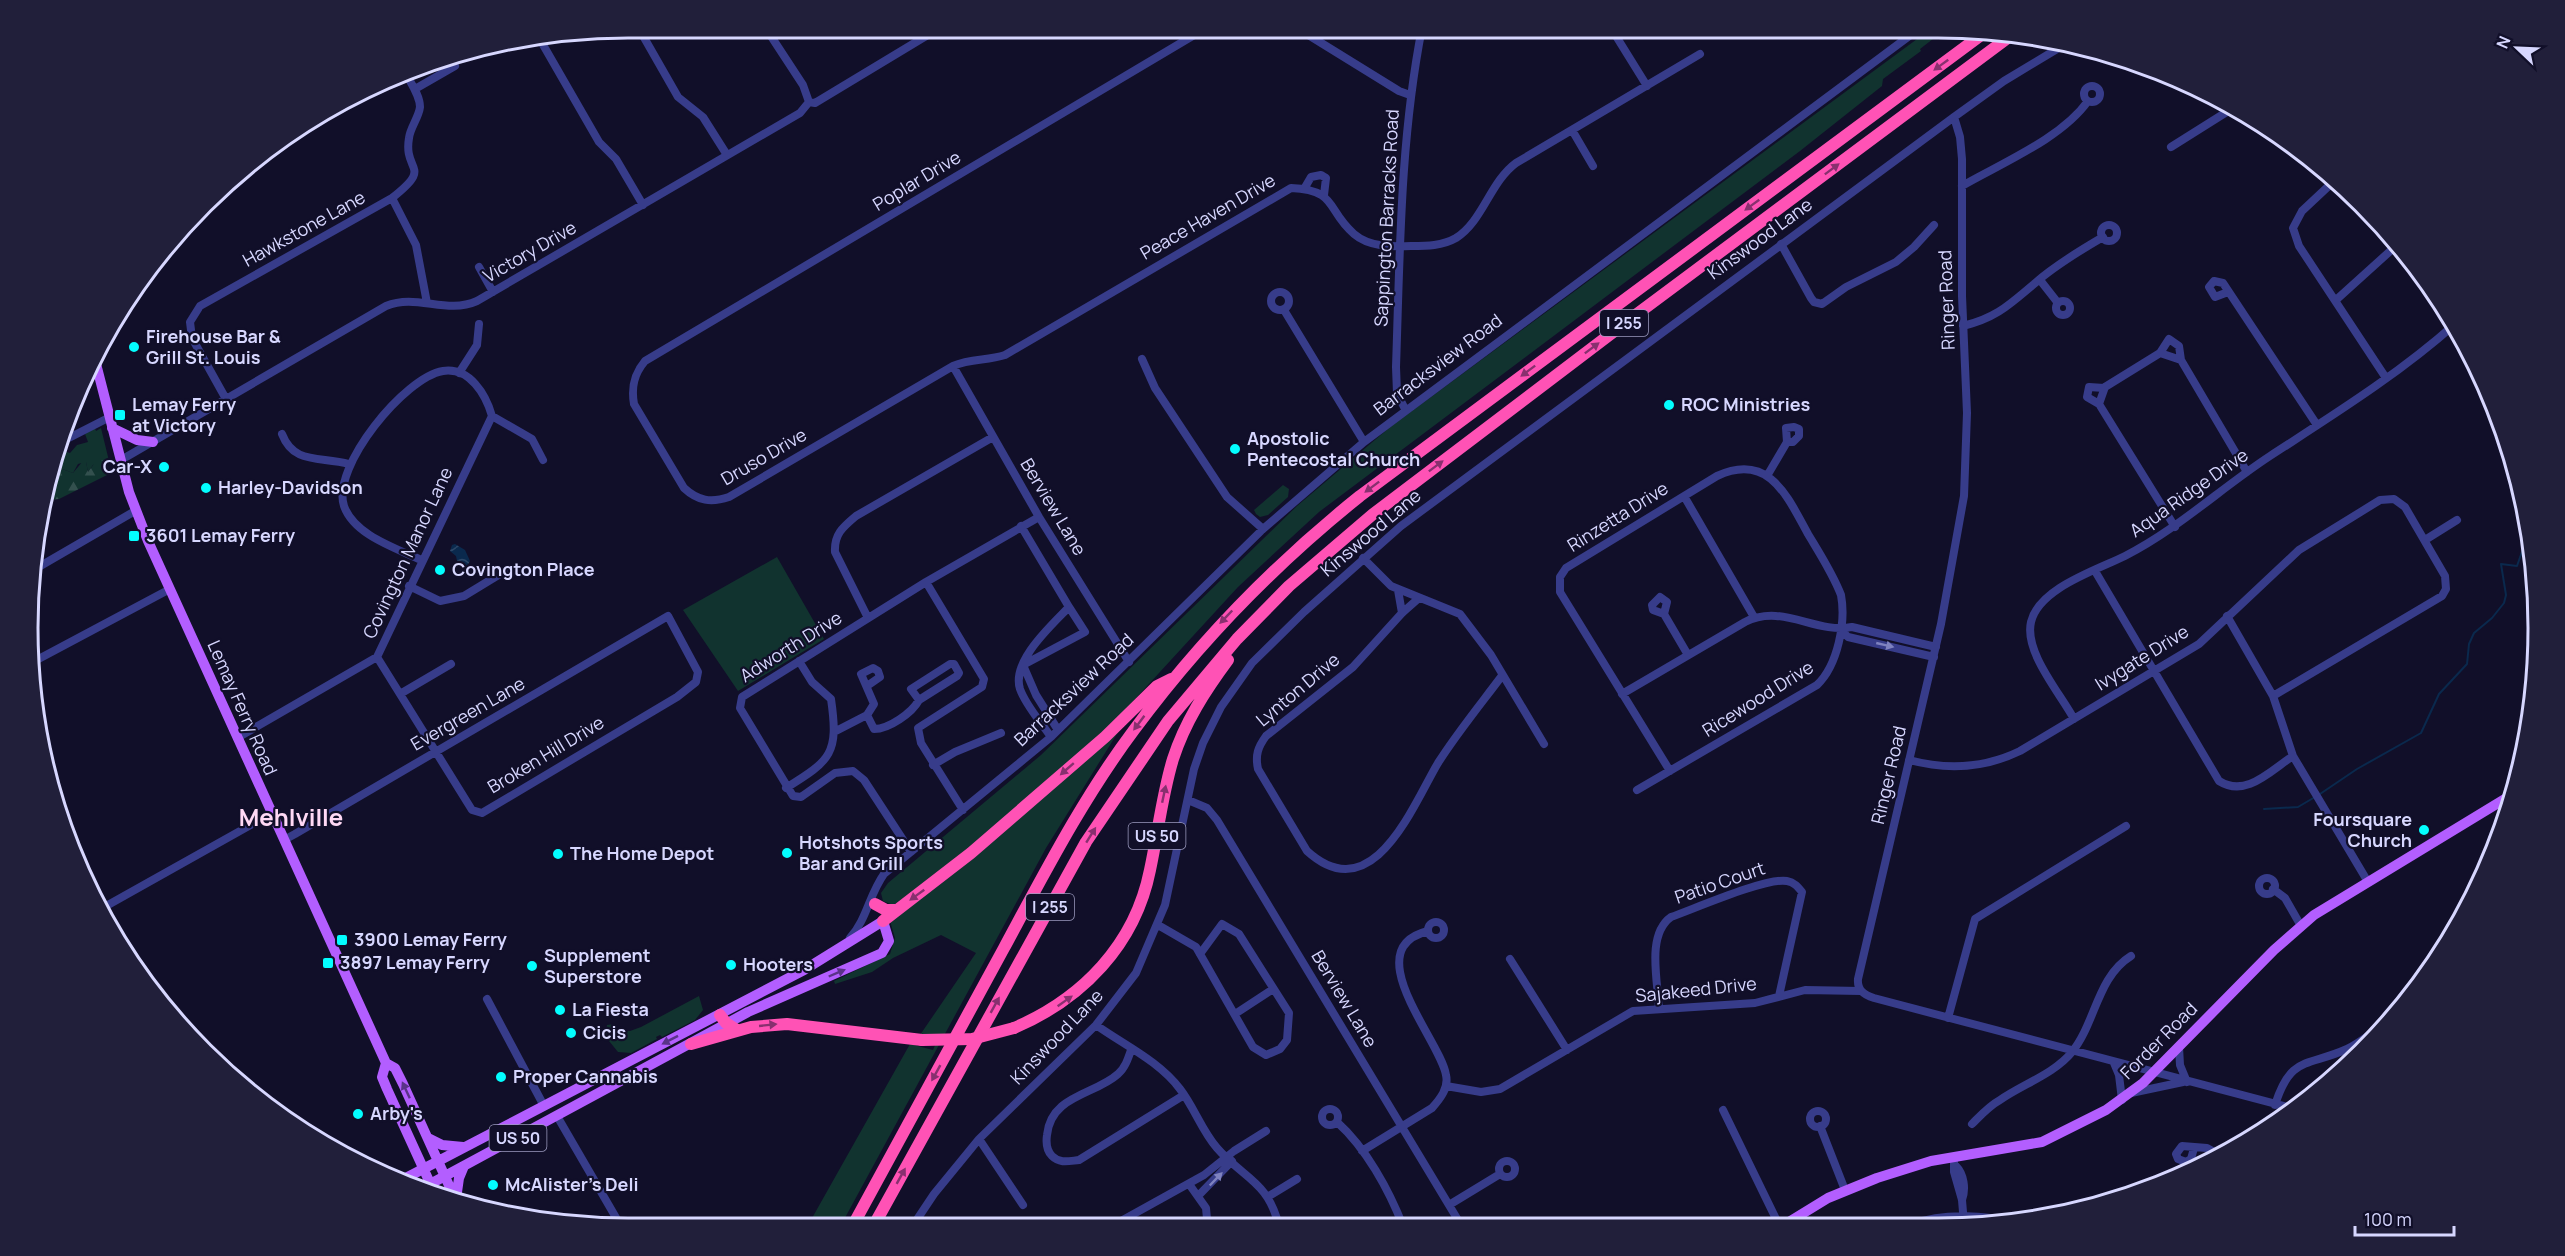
<svg xmlns="http://www.w3.org/2000/svg" width="2565" height="1256" font-family="Manrope,sans-serif">
<style>
.green{fill:#11332f}
.forest{fill:url(#forest-firs)}
.water{fill:url(#water-waves)}
.lines{fill:none;stroke-linecap:round;stroke-linejoin:round}
.stream{stroke:#0a294d;stroke-width:2}
.minor{stroke:#373c8a;stroke-width:8}
.major{stroke:#b35eff;stroke-width:10}
.highway{stroke:#ff52b5;stroke-width:12}
.highway-bridge{stroke:#ff52b5;stroke-width:12}
.oneway{fill:#88306f}
.oneway2{fill:#7f82bf}
.oneway3{fill:#5a3389}
.poi-dot{fill:#03feff;stroke:#110f29;stroke-width:2}
.labels{text-anchor:middle;stroke-width:4.5;stroke-linejoin:round;paint-order:stroke}
.shield{fill:#110f29;stroke:#9c9bbf;stroke-width:1.5}
.shield-label{font-size:16px;font-weight:bold;fill:#d7d7ff}
.street-label{font-size:18px;fill:#d7d7ff;stroke:#110f29}
.poi-label{font-size:18px;font-weight:bold;fill:#d7d7ff;stroke:#110f29;text-anchor:start}
.district-label{font-size:24px;font-weight:bold;fill:#ffd9f5;stroke:#110f29}
.rim{fill:none;stroke:#d7d7ff;stroke-width:3}
</style>
<defs>
<pattern id="forest-firs" width="22" height="20" patternUnits="userSpaceOnUse" patternTransform="scale(1.5)"><rect width="22" height="20" fill="#11332f"/><path d="M5 1l3.5 6h-7zM16 11l3.5 6h-7z" fill="#33504e"/></pattern>
<pattern id="water-waves" width="16" height="10" patternUnits="userSpaceOnUse" patternTransform="scale(1.5)"><rect width="16" height="10" fill="#0a294d"/><path d="M0 5q4-4 8 0t8 0" fill="none" stroke="#2d4768"/></pattern>
</defs>
<rect width="100%" height="100%" fill="#110f29"/>
<path class="green" d="M1932 28H1947L1920 49 1921 51 1883 79 1882 86 1800 151 1319 512 1238 587 1114 722 983 837 898 902 893 905 883 901 881 893 888 883 1041 755 1297 506 1389 428Z
M95 428 96 431 101 428 110 465 106 460 93 465 88 472 86 462 78 464 73 473 62 469 55 456 57 449 70 453 77 445 88 442 85 434Z
M1283 485 1289 489 1288 497 1268 515 1260 517 1256 514 1254 510Z
M777 557 824 639 738 691 683 610Z
M1120 729 1046 848 840 1227H807L910 1044 933 1050 939 1036 920 1035 976 953 941 935 893 958 872 972 835 984 834 981 890 954 895 938 890 921C972 865 1045 795 1120 729Z
M699 996 703 1010 695 1020 662 1037 660 1035 656 1037 657 1039 631 1053 618 1052 605 1036 607 1025 614 1024 615 1030 630 1031 641 1027Z"/>
<path class="forest" d="M55 456 62 469 73 473 83 461 86 462 88 472 97 460H107L109 474 59 499 41 501Z"/>
<path class="water" d="M455 544 465 550 470 561 467 566 458 565 456 556 450 551 452 545Z"/>
<g class="lines">
<path class="stream" d="M2320 794 2357 769 2421 733 2439 694 2467 664 2469 644 2474 633 2492 618 2504 603 2506 595 2501 564 2517 566 2524 546 2530 538
M2264 809 2298 807 2315 797"/>
<path class="minor" d="M638 27 678 97 703 117 727 155
M765 27 803 85 809 102
M1206 28 645 361C634 374 631 387 634 404L684 488C698 501 711 503 729 497L953 366C971 358 987 361 1005 355L1291 188C1338 190 1326 210 1354 234 1369 247 1392 247 1411 246 1427 246 1442 246 1456 238 1483 221 1490 182 1516 163L1700 54
M1297 28 1399 91 1410 95
M1611 28 1647 86
M538 36 599 142 616 159 643 205
M2084 94a8 8 0 1 1 16 0a8 8 0 1 1-16 0Z
M415 89 455 66
M809 102 815 103 941 27
M1954 117 1960 137 1962 159V296L1967 413 1964 496 1941 624 1858 979C1857 990 1864 995 1874 998L2295 1109
M1572 130 1593 166
M2171 147 2233 108
M2334 181 2302 211 2293 228 2299 246 2386 378
M1962 186C2002 163 2062 138 2088 101
M1304 189 1311 177 1321 175 1326 178 1324 195
M392 198 416 245 427 303
M2101 233a8 8 0 1 1 16 0a8 8 0 1 1-16 0Z
M1781 244 1811 298 1814 302 1822 304 1846 287 1896 262 1914 247 1934 225
M479 267 493 292
M2040 280 2058 303
M1271 301a9 9 0 1 1 18 0a9 9 0 1 1-18 0Z
M2228 292 2215 297 2209 287 2214 281 2223 283 2317 425
M2336 300 2398 244
M2056 308a7 7 0 1 1 14 0a7 7 0 1 1-14 0Z
M1284 310 1364 442
M1963 326C1996 318 2009 305 2034 284 2054 266 2079 251 2103 237
M2160 353 2169 339 2179 346 2181 360
M1142 359 1155 388 1227 497 1263 529
M953 366 1039 517 1129 662
M459 373 477 345 479 324
M226 399 192 338 190 322 200 306 392 198C434 165 403 173 409 138 410 128 419 117 420 107 420 95 410 82 405 72
M2099 404 2087 397 2089 387 2104 388
M1405 409 1397 393 1396 367C1400 253 1400 140 1422 28
M492 416 532 439 543 460
M282 434C294 465 320 456 349 464
M59 443 110 417
M121 460 386 306C417 293 446 315 477 301L800 113 809 102
M1767 476 1787 442H1793L1799 436V429L1794 427 1786 428 1787 442
M1684 496 1754 617
M1021 526 1069 607C1052 625 1011 661 1020 689 1026 706 1041 722 1051 737
M2175 527 2099 404 2105 387 2160 353 2181 360 2247 472
M2425 540 2457 520
M1363 558 1391 586 1460 614 1491 655 1544 744
M421 560C396 548 354 535 344 506 331 467 405 377 443 371 470 367 486 395 492 416
M2095 571 2219 781C2246 798 2270 771 2293 756
M30 572 135 511
M926 582 984 679 982 687 918 728 921 743 963 810
M409 586 440 601 464 596 505 571
M1398 590 1402 613
M1419 598 1402 613 1353 667 1266 736C1258 747 1255 755 1258 769L1307 851C1373 911 1413 805 1438 763 1457 733 1480 705 1501 677
M1664 614 1667 602 1660 597 1652 605 1653 610 1664 614 1688 655
M2227 616 2273 696 2293 756 2368 882
M868 618 835 552C834 534 843 527 856 516L993 437
M1840 629 1848 637 1934 657
M31 663 170 589
M1023 665 1085 632 1069 607
M1023 665 1036 695 1058 730
M400 694 451 664
M1622 694 1745 622C1782 603 1815 634 1852 627L1936 647
M867 715 874 729C889 729 912 713 919 700L911 689 950 664H954L959 673 957 676 919 700
M2074 719C2060 693 2024 652 2031 622 2039 588 2097 570 2125 556 2178 529 2221 488 2270 456 2333 415 2399 374 2455 324
M834 732 867 715 874 704 861 674 873 668 878 671 880 677 867 686
M237 738 377 657 492 416
M1909 760C1947 770 1985 768 2020 751L2199 644 2299 550 2380 500 2394 499 2405 507 2445 576 2446 589 2442 596 2273 696
M933 765 955 752 1001 733
M786 788C831 760 839 754 831 699L812 682 799 661
M1637 790 1817 685C1838 665 1846 622 1841 595 1833 574 1820 554 1808 534 1787 496 1769 452 1717 476L1566 568 1560 577V592L1670 771
M1188 800 1207 808 1217 820 1461 1225
M284 840 295 834 668 616 698 672 696 682 677 697 482 813 472 810 377 657
M911 852 864 780 853 771 835 773 801 797 793 796 740 708 742 697 926 582 1039 517
M2259 886a8 8 0 1 1 16 0a8 8 0 1 1-16 0Z
M2273 889 2285 898 2301 926
M99 910 272 813
M1428 930a8 8 0 1 1 16 0a8 8 0 1 1-16 0Z
M1158 925 1196 947 1200 954 1253 1047 1266 1055 1280 1049 1287 1040 1289 1013 1239 934 1222 924 1200 954
M850 938C867 919 869 895 884 874L1051 737 1263 529 1364 442 1920 28
M1510 959 1567 1050
M487 999 544 1106
M1659 1009C1658 981 1646 935 1671 917 1694 909 1767 877 1787 881 1794 882 1798 887 1802 892L1779 996
M1235 1014 1273 989
M1948 1018 1975 919 2126 826
M1096 1025C1124 1045 1159 1061 1180 1089 1194 1107 1202 1131 1217 1148 1244 1179 1268 1181 1279 1226
M2179 1047 2180 1065 2187 1082
M1131 1050C1128 1059 1125 1068 1118 1074 1095 1095 1051 1095 1047 1135 1046 1142 1047 1151 1052 1156 1060 1164 1069 1161 1079 1160L1184 1095
M2114 1063 2119 1075 2122 1100
M1446 1086 1481 1092 1500 1089 1633 1011 1755 1003 1805 990 1861 991
M2131 1093 2183 1082
M2275 1105C2291 1055 2307 1067 2347 1049 2362 1042 2375 1029 2390 1022
M1322 1117a8 8 0 1 1 16 0a8 8 0 1 1-16 0Z
M1723 1110 1779 1225
M1810 1119a8 8 0 1 1 16 0a8 8 0 1 1-16 0Z
M557 1116 622 1228
M1337 1122C1366 1148 1389 1190 1403 1226
M1972 1124C1981 1115 1989 1106 2000 1100 2023 1084 2054 1074 2072 1052 2096 1022 2097 977 2131 956
M1820 1126 1845 1190
M979 1139 1023 1205
M2194 1148 2191 1159 2186 1162 2178 1159 2176 1154 2182 1146 2207 1148 2218 1154
M1362 1151 1432 1108C1440 1099 1449 1088 1446 1075 1441 1041 1356 949 1428 931
M1954 1157V1172L1962 1200 1964 1224
M1499 1169a8 8 0 1 1 16 0a8 8 0 1 1-16 0Z
M1956 1166C1964 1174 1966 1189 1962 1200
M1189 1184 1206 1208 1207 1219 1195 1226
M1199 1195 1232 1161
M1269 1196 1297 1179
M1449 1205 1500 1174
M1913 1224C1947 1211 1988 1217 2023 1222
M1112 1226 1204 1175 1234 1151 1266 1131
M912 1227 934 1194 979 1139 1096 1025 1136 973 1165 905 1194 769 1203 743 1221 707 1252 663 1304 612 1401 526 1954 117 2004 81 2067 43"/>
<path class="major" d="M94 356 129 492 148 541 386 1063 395 1068 403 1084 457 1203
M112 428 137 440 153 442
M386 1063 382 1077 387 1089 435 1194
M428 1138 442 1145 463 1147
M400 1181 804 970 883 921 889 941 882 953 748 1012 421 1189
M456 1199 459 1178 464 1166
M1784 1225 1828 1198 1877 1178 1931 1161 2042 1142 2106 1110 2143 1083 2274 950 2314 915 2513 794"/>
<path class="highway" d="M875 904 886 910H897
M883 921 971 853 1105 737 1157 686 1171 679
M720 1015 726 1023 737 1030
M1014 1028C1082 999 1135 945 1150 870 1158 833 1162 795 1173 759 1185 722 1205 691 1228 660
M691 1044 751 1027 787 1024 922 1040
M852 1227C903 1134 953 1041 1004 948 1044 874 1083 798 1134 730 1199 642 1275 564 1360 496L1988 30
M873 1227 1086 842 1168 721 1237 639 1289 586 1372 515 1633 317 2013 34"/>
<path class="highway-bridge" d="M922 1040 972 1039 1014 1028"/>
</g>
<defs><path id="oneway-solid" d="M-6-.8H1V-3.2L6.5 0L1 3.2V.8H-6Z" transform="scale(1.5)"/></defs>
<g class="oneway">
<use href="#oneway-solid" transform="translate(1941 65) rotate(144)"/>
<use href="#oneway-solid" transform="translate(1832 169) rotate(-37)"/>
<use href="#oneway-solid" transform="translate(1752 205) rotate(144)"/>
<use href="#oneway-solid" transform="translate(1592 348) rotate(-37)"/>
<use href="#oneway-solid" transform="translate(1528 371) rotate(143)"/>
<use href="#oneway-solid" transform="translate(1436 466) rotate(-37)"/>
<use href="#oneway-solid" transform="translate(1372 487) rotate(143)"/>
<use href="#oneway-solid" transform="translate(1226 617) rotate(134)"/>
<use href="#oneway-solid" transform="translate(1139 723) rotate(127)"/>
<use href="#oneway-solid" transform="translate(1067 769) rotate(139)"/>
<use href="#oneway-solid" transform="translate(1164 794) rotate(-78)"/>
<use href="#oneway-solid" transform="translate(1091 835) rotate(-58)"/>
<use href="#oneway-solid" transform="translate(917 895) rotate(144)"/>
<use href="#oneway-solid" transform="translate(1065 1001) rotate(-35)"/>
<use href="#oneway-solid" transform="translate(995 1005) rotate(-61)"/>
<use href="#oneway-solid" transform="translate(768 1025) rotate(-6)"/>
<use href="#oneway-solid" transform="translate(936 1073) rotate(119)"/>
<use href="#oneway-solid" transform="translate(901 1176) rotate(-61)"/>
</g>
<g class="oneway2">
<use href="#oneway-solid" transform="translate(1885 645) rotate(13)"/>
<use href="#oneway-solid" transform="translate(1216 1179) rotate(-46)"/>
</g>
<g class="oneway3">
<use href="#oneway-solid" transform="translate(837 973) rotate(-23)"/>
<use href="#oneway-solid" transform="translate(670 1040) rotate(153)"/>
<use href="#oneway-solid" transform="translate(406 1090) rotate(-115)"/>
</g>
<g class="poi-dot">
<circle cx="134" cy="347" r="6"/>
<circle cx="1669" cy="405" r="6"/>
<rect x="114" y="409" width="12" height="12" rx="3"/>
<circle cx="1235" cy="449" r="6"/>
<circle cx="164" cy="467" r="6"/>
<circle cx="206" cy="488" r="6"/>
<rect x="128" y="530" width="12" height="12" rx="3"/>
<circle cx="440" cy="570" r="6"/>
<circle cx="2424" cy="830" r="6"/>
<circle cx="787" cy="853" r="6"/>
<circle cx="558" cy="854" r="6"/>
<rect x="336" y="934" width="12" height="12" rx="3"/>
<rect x="322" y="957" width="12" height="12" rx="3"/>
<circle cx="731" cy="965" r="6"/>
<circle cx="532" cy="966" r="6"/>
<circle cx="560" cy="1010" r="6"/>
<circle cx="571" cy="1033" r="6"/>
<circle cx="501" cy="1077" r="6"/>
<circle cx="358" cy="1114" r="6"/>
<circle cx="493" cy="1185" r="6"/>
</g>
<g class="labels">
<g class="shield">
<rect x="1600" y="310" width="48" height="26" rx="4.5"/>
<rect x="1128.5" y="823" width="57" height="26" rx="4.5"/>
<rect x="1026" y="894" width="48" height="26" rx="4.5"/>
<rect x="489.5" y="1125" width="57" height="26" rx="4.5"/>
</g>
<g class="shield-label">
<text x="1624" y="329">I 255</text>
<text x="1157" y="842">US 50</text>
<text x="1050" y="913">I 255</text>
<text x="518" y="1144">US 50</text>
</g>
<g class="street-label">
<text transform="translate(917 181) rotate(-31)" y="6">Poplar Drive</text>
<text transform="translate(1208 217) rotate(-30)" y="6">Peace Haven Drive</text>
<text transform="translate(1387 218) rotate(-87)" y="6">Sappington Barracks Road</text>
<text transform="translate(304 229) rotate(-29)" y="6">Hawkstone Lane</text>
<text transform="translate(1760 239) rotate(-36)" y="6">Kinswood Lane</text>
<text transform="translate(530 252) rotate(-30)" y="6">Victory Drive</text>
<text transform="translate(1947 300) rotate(-92)" y="6">Ringer Road</text>
<text transform="translate(1438 365) rotate(-37)" y="6">Barracksview Road</text>
<text transform="translate(764 457) rotate(-30)" y="6">Druso Drive</text>
<text transform="translate(2189 493) rotate(-35)" y="6">Aqua Ridge Drive</text>
<text transform="translate(1053 507) rotate(59)" y="6">Berview Lane</text>
<text transform="translate(1618 517) rotate(-32)" y="6">Rinzetta Drive</text>
<text transform="translate(1371 533) rotate(-40)" y="6">Kinswood Lane</text>
<text transform="translate(408 553) rotate(-65)" y="6">Covington Manor Lane</text>
<text transform="translate(791 647) rotate(-32)" y="6">Adworth Drive</text>
<text transform="translate(2142 658) rotate(-32)" y="6">Ivygate Drive</text>
<text transform="translate(1074 690) rotate(-43)" y="6">Barracksview Road</text>
<text transform="translate(1298 690) rotate(-40)" y="6">Lynton Drive</text>
<text transform="translate(1758 699) rotate(-32)" y="6">Ricewood Drive</text>
<text transform="translate(242 708) rotate(66)" y="6">Lemay Ferry Road</text>
<text transform="translate(468 714) rotate(-30)" y="6">Evergreen Lane</text>
<text transform="translate(546 755) rotate(-31)" y="6">Broken Hill Drive</text>
<text transform="translate(1889 775) rotate(-77)" y="6">Ringer Road</text>
<text transform="translate(1720 883) rotate(-19)" y="6">Patio Court</text>
<text transform="translate(1696 990) rotate(-6)" y="6">Sajakeed Drive</text>
<text transform="translate(1344 999) rotate(59)" y="6">Berview Lane</text>
<text transform="translate(1057 1037) rotate(-46)" y="6">Kinswood Lane</text>
<text transform="translate(2159 1041) rotate(-45)" y="6">Forder Road</text>
</g>
<g class="poi-label">
<text x="146" y="343">Firehouse Bar &amp;<tspan x="146" dy="21">Grill St. Louis</tspan></text>
<text x="132" y="411">Lemay Ferry<tspan x="132" dy="21">at Victory</tspan></text>
<text x="1681" y="411">ROC Ministries</text>
<text x="1247" y="445">Apostolic<tspan x="1247" dy="21">Pentecostal Church</tspan></text>
<text x="152" y="473" text-anchor="end">Car-X</text>
<text x="218" y="494">Harley-Davidson</text>
<text x="146" y="542">3601 Lemay Ferry</text>
<text x="452" y="576">Covington Place</text>
<text x="2412" y="826" text-anchor="end">Foursquare<tspan x="2412" dy="21">Church</tspan></text>
<text x="799" y="849">Hotshots Sports<tspan x="799" dy="21">Bar and Grill</tspan></text>
<text x="570" y="860">The Home Depot</text>
<text x="354" y="946">3900 Lemay Ferry</text>
<text x="544" y="962">Supplement<tspan x="544" dy="21">Superstore</tspan></text>
<text x="340" y="969">3897 Lemay Ferry</text>
<text x="743" y="971">Hooters</text>
<text x="572" y="1016">La Fiesta</text>
<text x="583" y="1039">Cicis</text>
<text x="513" y="1083">Proper Cannabis</text>
<text x="370" y="1120">Arby's</text>
<text x="505" y="1191">McAlister's Deli</text>
</g>
<g class="district-label">
<text x="291" y="826">Mehlville</text>
</g>
</g>
<path d="M0 0H2565V1256H0ZM628 38H1938A590 590 0 0 1 2528 628V628A590 590 0 0 1 1938 1218H628A590 590 0 0 1 38 628V628A590 590 0 0 1 628 38Z" fill="#211f3a" fill-rule="evenodd"/>
<path class="rim" d="M628 38H1938A590 590 0 0 1 2528 628V628A590 590 0 0 1 1938 1218H628A590 590 0 0 1 38 628V628A590 590 0 0 1 628 38Z"/>
<g transform="translate(2517 48) rotate(293)" stroke="#110f29" stroke-width="4.5" paint-order="stroke">
<path d="M0-4.5L10 22L0 15L-10 22Z" fill="#d7d7ff"/>
<text y="-9" font-size="16" font-weight="bold" text-anchor="middle" fill="#d7d7ff">N</text>
</g>
<path d="M2355 1226v9h99v-9" fill="none" stroke="#d7d7ff" stroke-width="3"/>
<text x="2364" y="1226" font-size="18" fill="#d7d7ff" stroke="#110f29" stroke-width="4.5" paint-order="stroke">100 m</text>
</svg>
